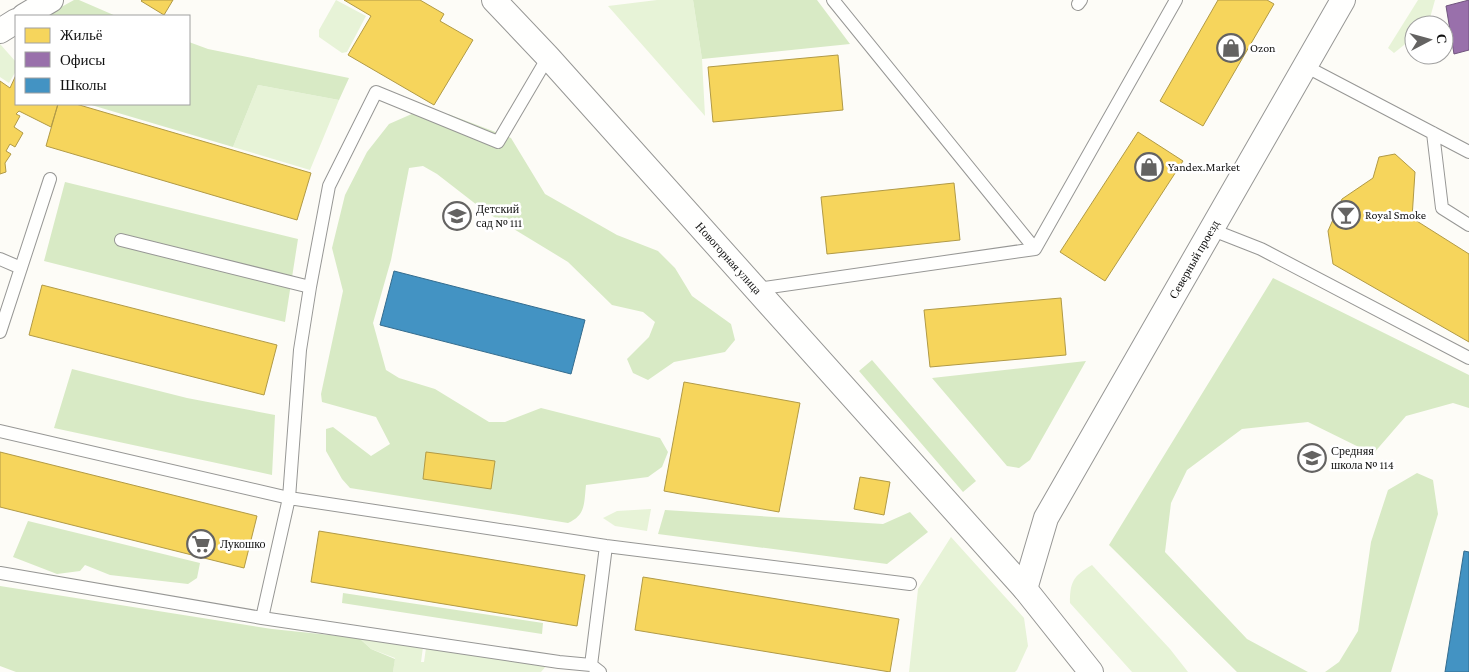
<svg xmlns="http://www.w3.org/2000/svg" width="1469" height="672" font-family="'Crimson Pro',serif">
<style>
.green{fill:#e7f3d7}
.forest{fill:#d8eac5}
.homes{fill:#f6d55c;stroke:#b19a46}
.offices{fill:#9970ab;stroke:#70547d}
.schools{fill:#4393c3;stroke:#346c8e}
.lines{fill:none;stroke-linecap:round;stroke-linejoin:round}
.lane-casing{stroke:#979795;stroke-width:14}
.street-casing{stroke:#979795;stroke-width:26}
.lane{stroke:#fffffe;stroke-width:12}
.street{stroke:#fffffe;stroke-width:24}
.labels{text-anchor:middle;stroke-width:5;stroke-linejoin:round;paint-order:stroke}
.poi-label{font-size:12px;fill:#111;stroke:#fff;text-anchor:start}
.street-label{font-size:12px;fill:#111;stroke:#fff}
</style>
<rect width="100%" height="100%" fill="#fdfcf7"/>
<path class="green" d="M336 0 366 16 347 52 342 53 319 37V30Z
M657 0H693L702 59 705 116 608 6Z
M1418 0H1435L1428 25H1414V37L1394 53 1388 48Z
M0 44 16 62V71L9 83 0 77Z
M258 85 339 100 310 170 233 147Z
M651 509 647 531 615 526 603 518 617 511Z
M951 537 1024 618 1028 646 1017 670 1015 672H909L918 589Z
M1092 565 1170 649 1188 672H1132L1070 603C1070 582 1073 576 1092 565Z
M359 638 423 647 421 662H424L426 648 547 665 541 672H393L395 658 371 649Z"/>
<path class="forest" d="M74 0H79L116 16H45Z
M693 0H817L850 44 702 59Z
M189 42 208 49 349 78 339 100 258 85 233 147 88 104H189Z
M414 113 448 114 511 138 545 194 617 235 658 251 675 268 692 296 731 324 735 340 725 352 674 362 648 380 633 373 627 359 649 337 655 322 643 312 612 305 568 262 486 212 437 174 423 166 409 168 391 260 373 323 386 370 399 378 435 389 489 422H505L541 408 660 438 668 452 662 467 648 477 586 485C584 503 586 515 568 523L350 488 342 479 326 451V429L333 427 371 456 390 444 376 417 322 402 321 394 343 291 332 248 345 195 367 152 389 124Z
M65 182 298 239 285 322 44 261Z
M1273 278 1469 375V408L1453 403 1406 416 1373 454 1308 422 1242 429 1187 470 1171 503 1165 552 1247 639 1308 672H1237L1109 545Z
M872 360 976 481 963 492 859 371Z
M1086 361 1030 460 1019 468 1007 466 932 378Z
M72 369 187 398 275 415 272 475 54 428Z
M1417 473 1433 480 1438 514 1391 672H1325L1339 662 1358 631 1371 542 1388 490Z
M665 510 883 524 910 512 928 532 887 564 658 534Z
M28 521 200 563 197 578 188 584 110 575 85 565 80 571 57 574 13 557Z
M0 586 272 629 359 638 371 649 395 659 393 672H16L0 666Z
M343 593 543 623 542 634 342 603Z"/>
<path class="homes" d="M142 0H173L164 15 141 1Z
M344 0H420L444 14 440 21 473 40 434 105 348 55 371 16Z
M1218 0H1267L1274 4 1203 126 1160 101Z
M838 55 843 110 713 122 708 67Z
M16 75V104H58L51 127 19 111 16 114 20 116 14 127 23 133 15 147 10 144 6 151 11 154 5 163 6 172 0 174V81L10 88Z
M58 104H76L311 173 297 220 46 146Z
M1138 132 1183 161 1105 281 1060 252Z
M1395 154 1415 172 1412 218 1469 254V342L1333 264 1328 231 1342 199 1373 178 1379 157Z
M954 183 960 240 827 254 821 197Z
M42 285 277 345 264 395 29 335Z
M1061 298 1066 355 930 367 924 310Z
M684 382 800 403 779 512 664 491Z
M0 452 257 516 244 568 0 507Z
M426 452 495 461 491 489 423 479Z
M860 477 890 482 884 515 854 509Z
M319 531 585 575 577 626 311 582Z
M643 577 899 619 890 672 635 630Z"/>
<path class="offices" d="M1469 0V50L1454 54 1446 6Z"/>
<path class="schools" d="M394 271 585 320 571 374 380 325Z
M1464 551 1469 552V672H1445Z"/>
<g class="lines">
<defs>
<path id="lane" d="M833 0 1035 249
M1078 4 1081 0
M1305 66 1469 152
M1433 133 1442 208 1469 225
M1210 229 1261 249 1469 358
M121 240 310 287
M1035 249 1176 0
M0 259 21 268
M757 289 1035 249
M0 332 50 179
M0 431 289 498 606 546 910 584
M0 573 262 618 289 498 300 350 310 287 329 186 376 92 498 142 548 57
M262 618 559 662 591 665
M600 672 591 665 606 546"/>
<g id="street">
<path id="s1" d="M494 0 548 57 1025 589 1091 672"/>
<path d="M24 16 51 0"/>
<path d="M0 31 16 21"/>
<path id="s2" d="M1025 589 1046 518 1343 0"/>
</g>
</defs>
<use href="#lane" class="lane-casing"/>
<use href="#street" class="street-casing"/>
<use href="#lane" class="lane"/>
<use href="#street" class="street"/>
</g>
<defs>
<symbol id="shop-ring" viewBox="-11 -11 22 22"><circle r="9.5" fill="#fff" stroke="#646362" stroke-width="1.5"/><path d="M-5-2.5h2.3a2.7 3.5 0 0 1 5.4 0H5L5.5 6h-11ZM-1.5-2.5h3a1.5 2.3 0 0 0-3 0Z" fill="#646362"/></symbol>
<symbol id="bar-ring" viewBox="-11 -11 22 22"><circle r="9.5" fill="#fff" stroke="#646362" stroke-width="1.5"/><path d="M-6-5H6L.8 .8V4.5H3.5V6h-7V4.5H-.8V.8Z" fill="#646362"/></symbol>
<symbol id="school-ring" viewBox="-11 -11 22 22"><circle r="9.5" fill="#fff" stroke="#646362" stroke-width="1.5"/><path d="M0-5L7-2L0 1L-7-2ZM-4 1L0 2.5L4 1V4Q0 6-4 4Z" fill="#646362"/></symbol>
<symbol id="supermarket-ring" viewBox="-11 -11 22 22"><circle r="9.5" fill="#fff" stroke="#646362" stroke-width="1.5"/><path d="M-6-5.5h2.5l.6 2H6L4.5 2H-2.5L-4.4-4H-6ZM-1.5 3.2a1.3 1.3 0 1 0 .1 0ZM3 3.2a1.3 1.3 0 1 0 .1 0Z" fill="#646362"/></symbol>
</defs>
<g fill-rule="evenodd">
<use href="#shop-ring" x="1215" y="32" width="32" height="32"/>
<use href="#shop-ring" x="1133" y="151" width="32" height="32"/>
<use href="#bar-ring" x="1330" y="199" width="32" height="32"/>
<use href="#school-ring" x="441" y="200" width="32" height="32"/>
<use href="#school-ring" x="1296" y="442" width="32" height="32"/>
<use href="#supermarket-ring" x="185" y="528" width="32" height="32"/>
</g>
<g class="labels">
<g class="poi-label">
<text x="1250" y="52">Ozon</text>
<text x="1168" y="171">Yandex.Market</text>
<text x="476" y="213">Детский<tspan x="476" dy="14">сад № 111</tspan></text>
<text x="1365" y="219">Royal Smoke</text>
<text x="1331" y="455">Средняя<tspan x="1331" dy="14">школа № 114</tspan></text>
<text x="220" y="548">Лукошко</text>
</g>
<g class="street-label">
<text dy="4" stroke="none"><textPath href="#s1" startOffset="349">Новогорная улица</textPath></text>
<text dy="4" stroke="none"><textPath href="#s2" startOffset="372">Северный проезд</textPath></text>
</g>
</g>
<rect x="15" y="15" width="175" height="90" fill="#ffffff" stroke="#a0a0a0"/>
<rect x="25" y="28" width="25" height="15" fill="#f6d55c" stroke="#a0a0a0"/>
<text x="60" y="40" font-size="15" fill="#111111">Жильё</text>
<rect x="25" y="52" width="25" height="15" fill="#9970ab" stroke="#a0a0a0"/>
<text x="60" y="65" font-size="15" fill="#111111">Офисы</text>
<rect x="25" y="78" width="25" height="15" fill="#4393c3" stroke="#a0a0a0"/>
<text x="60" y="90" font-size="15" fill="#111111">Школы</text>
<g transform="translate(1429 40) rotate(84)"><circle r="24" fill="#ffffff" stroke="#a0a0a0"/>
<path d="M0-4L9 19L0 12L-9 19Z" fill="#646362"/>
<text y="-8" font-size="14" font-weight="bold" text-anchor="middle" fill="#111111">С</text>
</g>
</svg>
